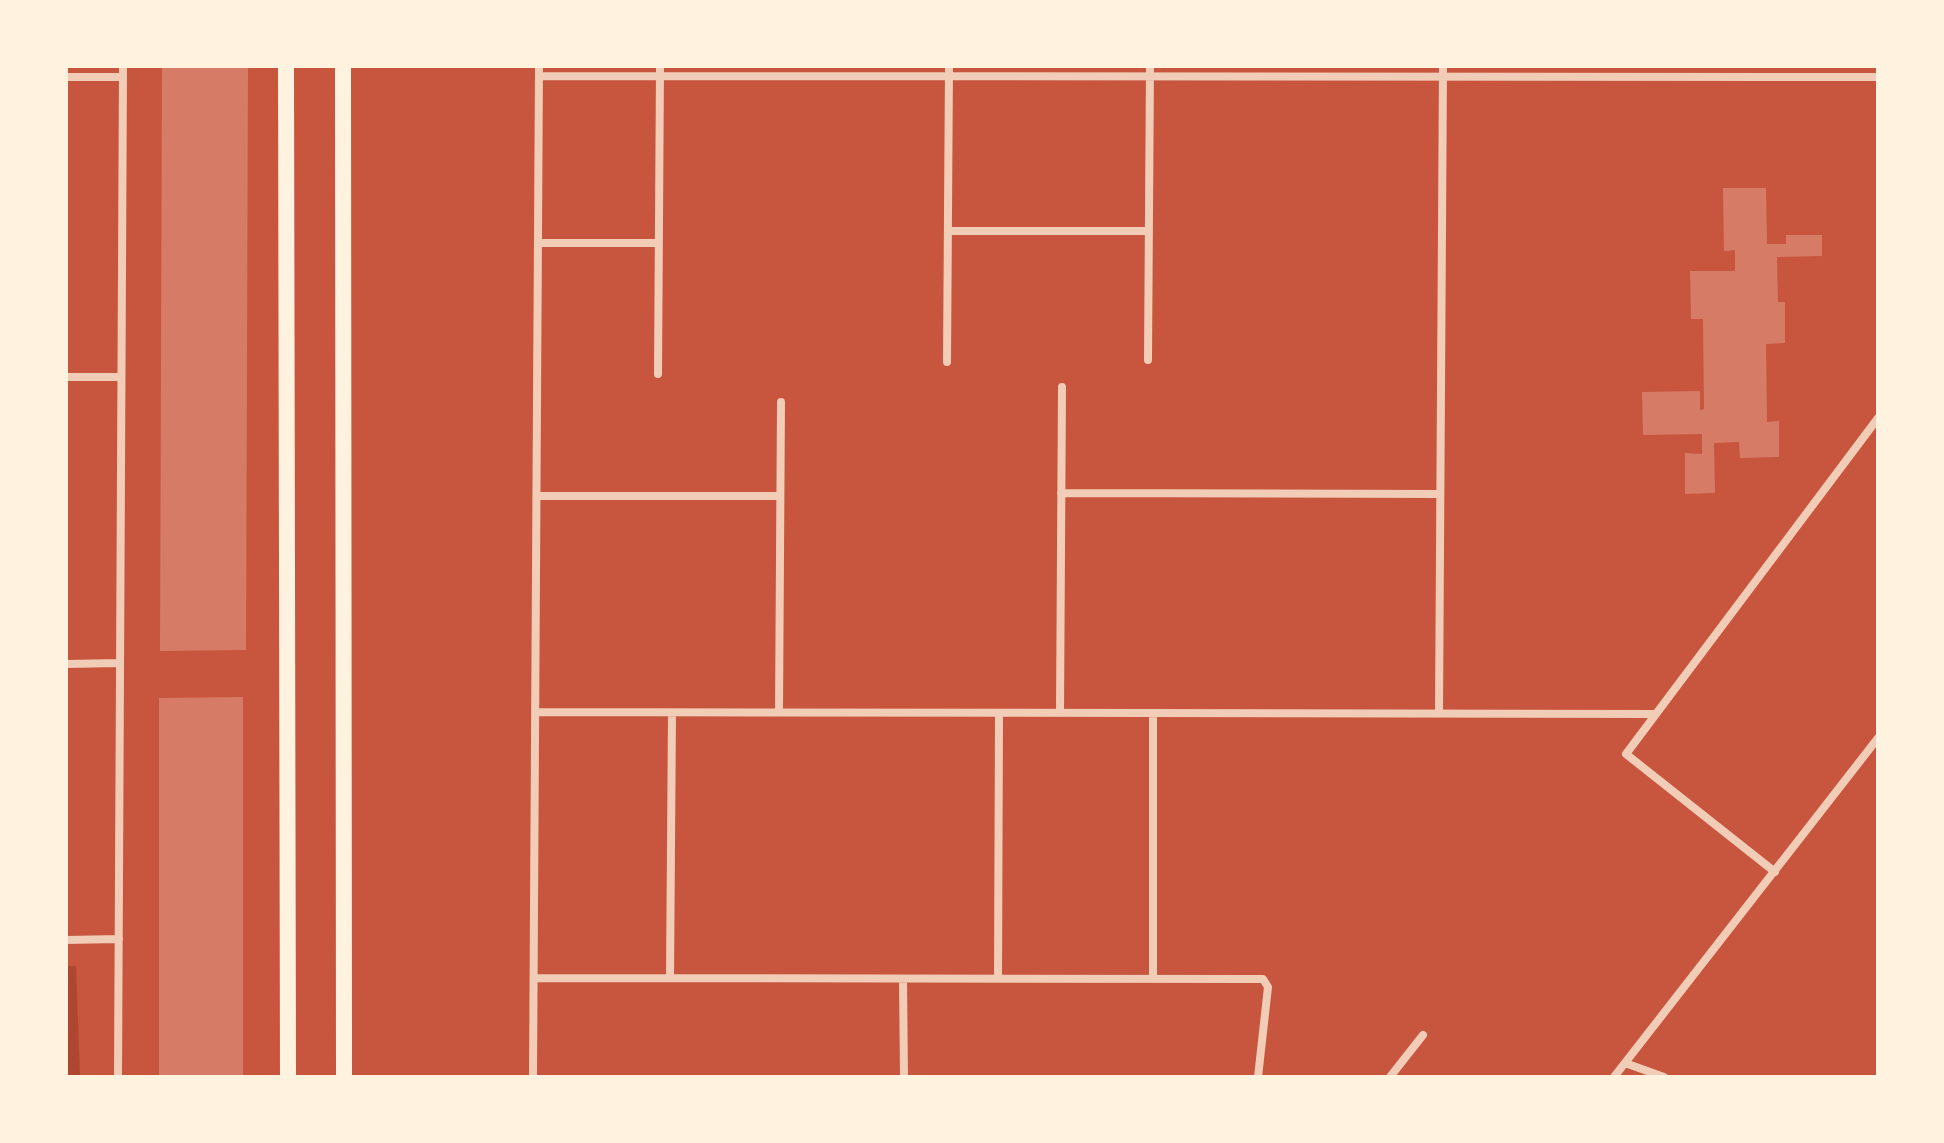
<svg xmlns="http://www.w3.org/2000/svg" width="1944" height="1143" font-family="'Archivo Narrow',sans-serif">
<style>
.green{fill:#ae4732}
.building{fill:#d67c66}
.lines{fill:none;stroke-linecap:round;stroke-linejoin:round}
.minor{stroke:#f1ccb7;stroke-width:8}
.secondary{stroke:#fff3e0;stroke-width:16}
</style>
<rect width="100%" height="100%" fill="#c8553d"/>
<path class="green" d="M66 966H76L80 1077H66Z"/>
<path class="building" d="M162 66H248L246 650 160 651Z
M1723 188H1766L1767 244H1786V235H1822V256L1777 257 1778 302H1785V343L1766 344 1767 422 1779 421V457L1740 458 1739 442 1714 443 1715 493 1685 494V453L1702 454V434L1643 435 1642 392 1700 391V410L1704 409 1703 319H1691L1690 271H1735V250L1724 251Z
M243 697V1077H159V698Z"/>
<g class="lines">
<path class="minor" d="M539 76 1878 77
M66 77H123
M948 231H1149
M538 243H658
M1148 360 1150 66
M947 362 949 66
M658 374 660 66
M66 377H121
M1061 493 1440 494
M537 496H780
M66 664 120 663
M536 712 1656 714
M779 712 781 402
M1060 713 1062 387
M1439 713 1443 66
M1775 872 1626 754 1878 418
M66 940 119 939
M534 978 1263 979 1268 987 1258 1077
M670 978 672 713
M998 978 999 713
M903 979 904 1077
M1153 979V713
M1625 1063 1664 1077
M118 1077 123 66
M533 1077 539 66
M1390 1077 1423 1035
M1614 1077 1878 738"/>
<path class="secondary" d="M286 66 288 1077
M343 66 344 1077"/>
</g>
<rect width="1944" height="1143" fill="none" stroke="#fff3e0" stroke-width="136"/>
</svg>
